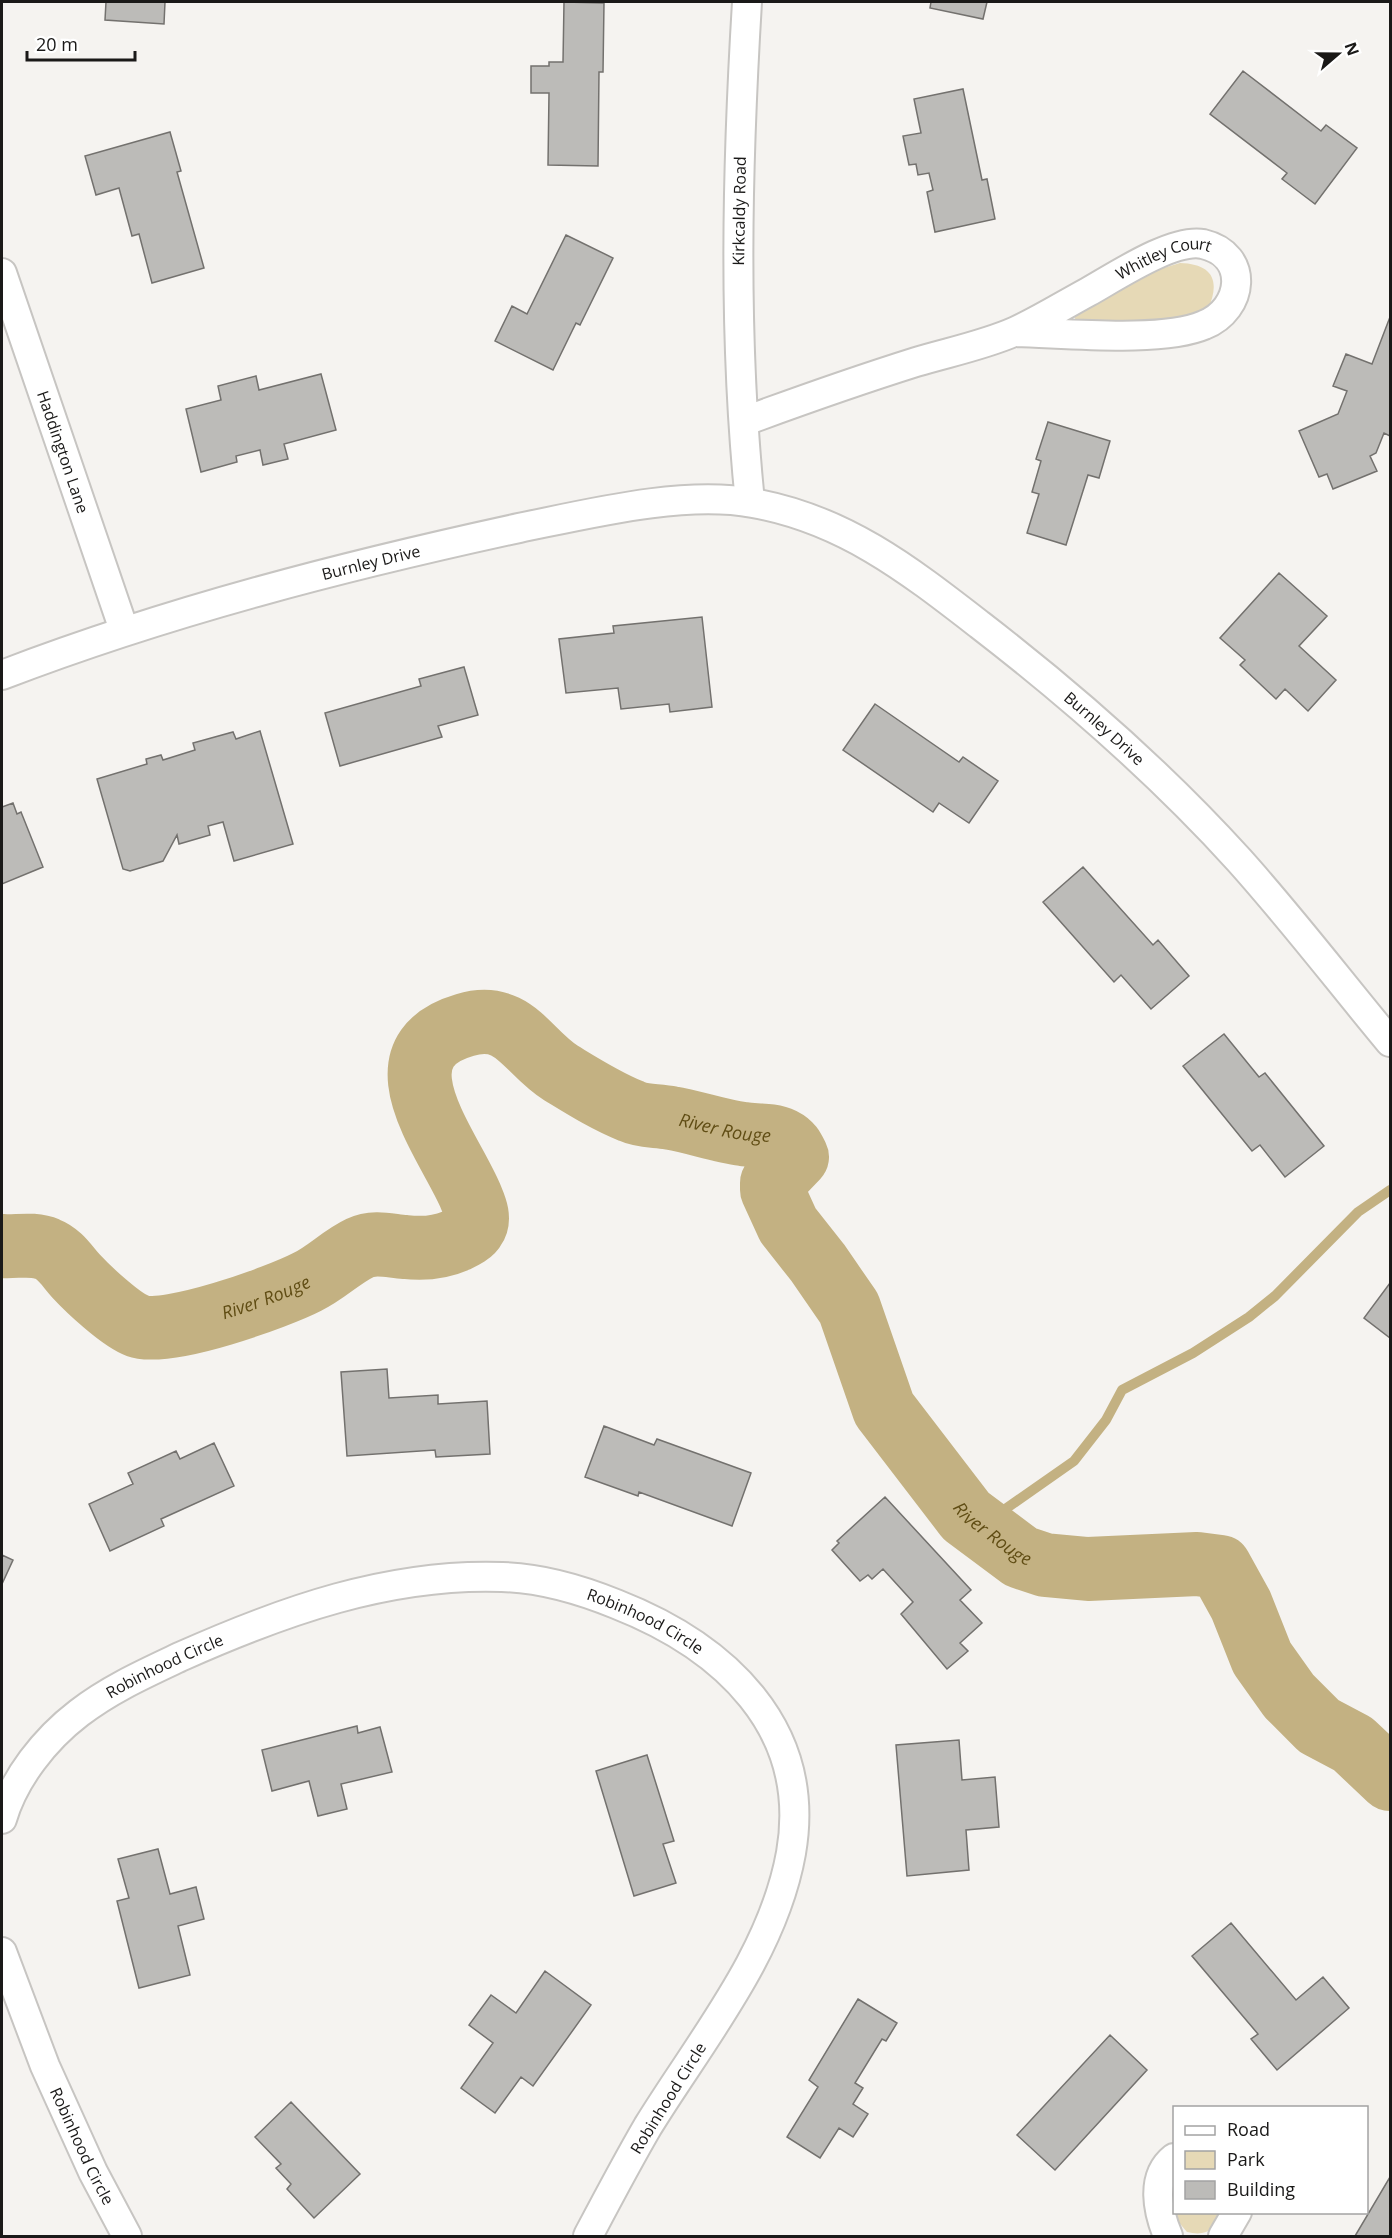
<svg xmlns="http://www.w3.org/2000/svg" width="1392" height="2238" font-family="'Open Sans',sans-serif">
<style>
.green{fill:#e6d9b6}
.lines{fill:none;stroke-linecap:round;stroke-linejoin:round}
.stream{stroke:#c3b182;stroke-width:10}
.river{stroke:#c3b182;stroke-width:64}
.building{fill:#bcbbb8;stroke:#73716e;stroke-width:1.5}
.street-casing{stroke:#c7c5c2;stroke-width:32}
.street{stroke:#fff;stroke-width:28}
.labels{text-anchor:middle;stroke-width:5;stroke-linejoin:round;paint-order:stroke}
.street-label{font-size:16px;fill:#1a1918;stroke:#fff}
.water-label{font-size:18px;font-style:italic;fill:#604d14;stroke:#fff}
</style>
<rect width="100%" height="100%" fill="#f5f3f0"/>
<path class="green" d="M1180 263C1212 264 1221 280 1208 309L1181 321 1076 323 1074 313 1144 274Z
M1175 2213H1225C1214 2228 1208 2237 1187 2232L1176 2219Z"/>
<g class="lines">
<path class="stream" d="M981 1526 1074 1461 1106 1420 1122 1390 1193 1353 1249 1317 1275 1296 1358 1212 1390 1190"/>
<path class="river" id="s1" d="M2 1246C17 1247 33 1243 47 1249 60 1254 67 1266 76 1276 88 1289 121 1320 138 1326 167 1337 278 1297 307 1282 326 1273 341 1257 360 1248 375 1241 390 1246 405 1247 423 1249 439 1248 455 1241 461 1238 471 1234 474 1228 481 1218 474 1205 470 1195 447 1142 372 1052 465 1025 514 1010 527 1052 561 1073 584 1087 606 1101 631 1111 644 1117 657 1115 671 1118 695 1122 719 1131 743 1134 756 1136 770 1134 783 1140 791 1144 793 1149 797 1157L772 1183V1190L788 1225 818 1263 849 1308 884 1409 966 1516 1021 1557 1045 1565 1088 1569 1197 1564 1220 1567 1241 1605 1262 1658 1289 1696 1319 1726 1353 1744 1390 1779"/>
</g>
<path class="building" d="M106 2H165L164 24 105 20Z
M564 2 604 3 603 72H599L598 166 548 165 549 93H531V66H549V62H563Z
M931 2H987L983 19 930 8Z
M1243 71 1321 131 1326 125 1357 148 1315 204 1282 179 1287 173 1210 114Z
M963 89 982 180 987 179 995 219 935 232 927 192 933 190 929 173 918 175 916 164 909 165 903 136 921 133 914 99Z
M170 132 181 171 177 172 204 268 152 283 139 234 132 236 119 188 96 195 85 156Z
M566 235 613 258 580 325 576 323 553 370 495 341 512 306 527 314Z
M1390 317V436L1384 433 1376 453 1370 456 1377 471 1333 489 1327 474 1319 477 1299 431 1338 414 1347 391 1333 386 1346 354 1372 364Z
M321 374 336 430 284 444 288 459 263 465 260 450 236 456 237 462 201 472 186 409 221 400 218 386 256 376 259 390Z
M1048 422 1110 441 1099 478 1088 475 1066 545 1027 533 1039 494 1032 492 1041 461 1036 459Z
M1279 573 1327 616 1299 646 1336 680 1308 711 1285 689 1276 699 1240 665 1245 660 1220 638Z
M702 617 712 707 670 712 669 704 621 709 618 688 566 693 559 639 614 633 613 626Z
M464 667 478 715 438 726 442 737 340 766 325 713 421 686 419 679Z
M875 704 959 762 963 757 998 781 969 823 939 803 933 812 843 750Z
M260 731 293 844 234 861 223 822 208 826 210 835 179 844 177 835 163 861 130 871 123 869 97 779 147 764 146 759 161 755 163 760 195 750 193 743 233 732 236 739Z
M13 803 17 814 21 812 43 867 2 884V807Z
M1083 867 1153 945 1158 940 1189 976 1151 1009 1121 975 1114 982 1043 902Z
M1224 1034 1259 1077 1265 1073 1324 1146 1285 1177 1260 1145 1252 1151 1183 1066Z
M1390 1283V1338L1364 1318Z
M387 1369 389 1398 438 1395V1404L487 1401 490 1454 436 1457 435 1450 347 1456 341 1372Z
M604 1426 654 1445 657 1439 751 1473 732 1526 639 1492 638 1496 585 1477Z
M214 1443 234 1486 161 1519 164 1526 110 1551 89 1504 133 1484 128 1473 176 1451 180 1459Z
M885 1497 971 1590 960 1600 982 1623 960 1643 968 1651 947 1669 901 1614 913 1602 883 1569 872 1579 868 1575 860 1581 832 1550 839 1543 837 1541Z
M2 1555 13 1560 2 1584Z
M357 1726 358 1733 380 1727 392 1772 341 1784 347 1809 318 1816 309 1781 272 1791 262 1750Z
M959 1740 962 1780 995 1777 999 1827 966 1830 969 1870 907 1876 896 1745Z
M647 1755 674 1841 663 1844 676 1883 634 1896 596 1771Z
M158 1849 170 1894 196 1887 204 1919 178 1926 190 1975 139 1988 117 1901 129 1898 118 1859Z
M1231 1923 1296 2000 1323 1977 1349 2008 1277 2070 1251 2039 1258 2034 1192 1956Z
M545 1971 591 2005 533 2086 521 2077 495 2113 461 2088 493 2043 469 2025 491 1995 516 2013Z
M858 1999 897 2023 886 2041 882 2039 855 2083 863 2088 853 2104 868 2114 853 2137 839 2128 820 2158 787 2137 818 2087 809 2080Z
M1110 2035 1147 2070 1055 2170 1017 2135Z
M291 2102 360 2174 314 2218 287 2189 291 2184 276 2168 281 2164 255 2137Z
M1390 2177V2236H1355Z"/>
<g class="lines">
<defs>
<g id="street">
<path d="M747 2C737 168 733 336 750 502"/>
<path id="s2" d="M2 273 124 630"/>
<path id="s3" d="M745 421C802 400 859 380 916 362 949 352 985 345 1016 331 1040 320 1064 305 1088 292 1115 277 1173 238 1203 244 1250 255 1244 309 1204 325 1162 343 1064 333 1015 332"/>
<path id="s4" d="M2 675C169 611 344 566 519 528 588 514 683 490 753 503 844 519 909 570 980 625 1072 696 1161 774 1239 860 1292 919 1340 982 1390 1042"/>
<path id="s5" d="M2 1819C14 1778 45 1739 79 1713 110 1689 146 1673 182 1656 283 1611 389 1573 502 1577 542 1578 579 1589 616 1604 723 1646 813 1727 791 1853 773 1954 701 2040 648 2126 627 2162 607 2200 588 2236"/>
<path id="s6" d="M2 1952 45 2066 93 2172 127 2236"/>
<path d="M1168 2236C1158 2212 1150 2177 1174 2158"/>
<path d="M1223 2236 1237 2212"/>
</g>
</defs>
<use href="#street" class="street-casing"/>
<use href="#street" class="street"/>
</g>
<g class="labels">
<g class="street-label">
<text transform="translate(739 211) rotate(-89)" y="6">Kirkcaldy Road</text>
<text dy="6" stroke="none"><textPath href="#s3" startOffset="452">Whitley Court</textPath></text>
<text dy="6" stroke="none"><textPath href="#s2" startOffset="189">Haddington Lane</textPath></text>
<text dy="6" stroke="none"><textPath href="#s4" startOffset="386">Burnley Drive</textPath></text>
<text dy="6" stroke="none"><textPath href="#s4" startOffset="1197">Burnley Drive</textPath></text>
<text dy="6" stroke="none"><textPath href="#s5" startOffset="735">Robinhood Circle</textPath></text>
<text dy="6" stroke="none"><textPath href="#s5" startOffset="231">Robinhood Circle</textPath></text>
<text transform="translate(668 2098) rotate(-58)" y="6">Robinhood Circle</text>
<text dy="6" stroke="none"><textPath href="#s6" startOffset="210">Robinhood Circle</textPath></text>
</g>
<g class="water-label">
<text dy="6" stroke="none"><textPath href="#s1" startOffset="1054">River Rouge</textPath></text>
<text dy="6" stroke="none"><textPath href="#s1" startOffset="298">River Rouge</textPath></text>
<text dy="6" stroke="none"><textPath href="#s1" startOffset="1594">River Rouge</textPath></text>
</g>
</g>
<rect width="1392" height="2238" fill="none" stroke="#1a1918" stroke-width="6"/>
<rect x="1173" y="2106" width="195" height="108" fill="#ffffff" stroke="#a3a3a3" stroke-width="1.5"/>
<rect x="1185" y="2126" width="30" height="9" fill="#ffffff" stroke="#a3a3a3" stroke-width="1.5"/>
<text x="1227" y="2136" font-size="18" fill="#1a1918">Road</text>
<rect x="1185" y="2151" width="30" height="18" fill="#e6d9b6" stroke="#a3a3a3" stroke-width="1.5"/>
<text x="1227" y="2166" font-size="18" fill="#1a1918">Park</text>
<rect x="1185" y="2181" width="30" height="18" fill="#bcbbb8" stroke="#a3a3a3" stroke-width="1.5"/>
<text x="1227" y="2196" font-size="18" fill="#1a1918">Building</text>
<g transform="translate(1338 54) rotate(70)" stroke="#ffffff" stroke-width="4.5" paint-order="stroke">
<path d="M0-4.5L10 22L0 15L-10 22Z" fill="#1a1918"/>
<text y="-9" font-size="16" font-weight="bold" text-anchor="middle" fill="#1a1918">N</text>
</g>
<path d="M27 51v9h108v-9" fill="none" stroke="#1a1918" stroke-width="3"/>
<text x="36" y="51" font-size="18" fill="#1a1918" stroke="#ffffff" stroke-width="4.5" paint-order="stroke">20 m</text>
</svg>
